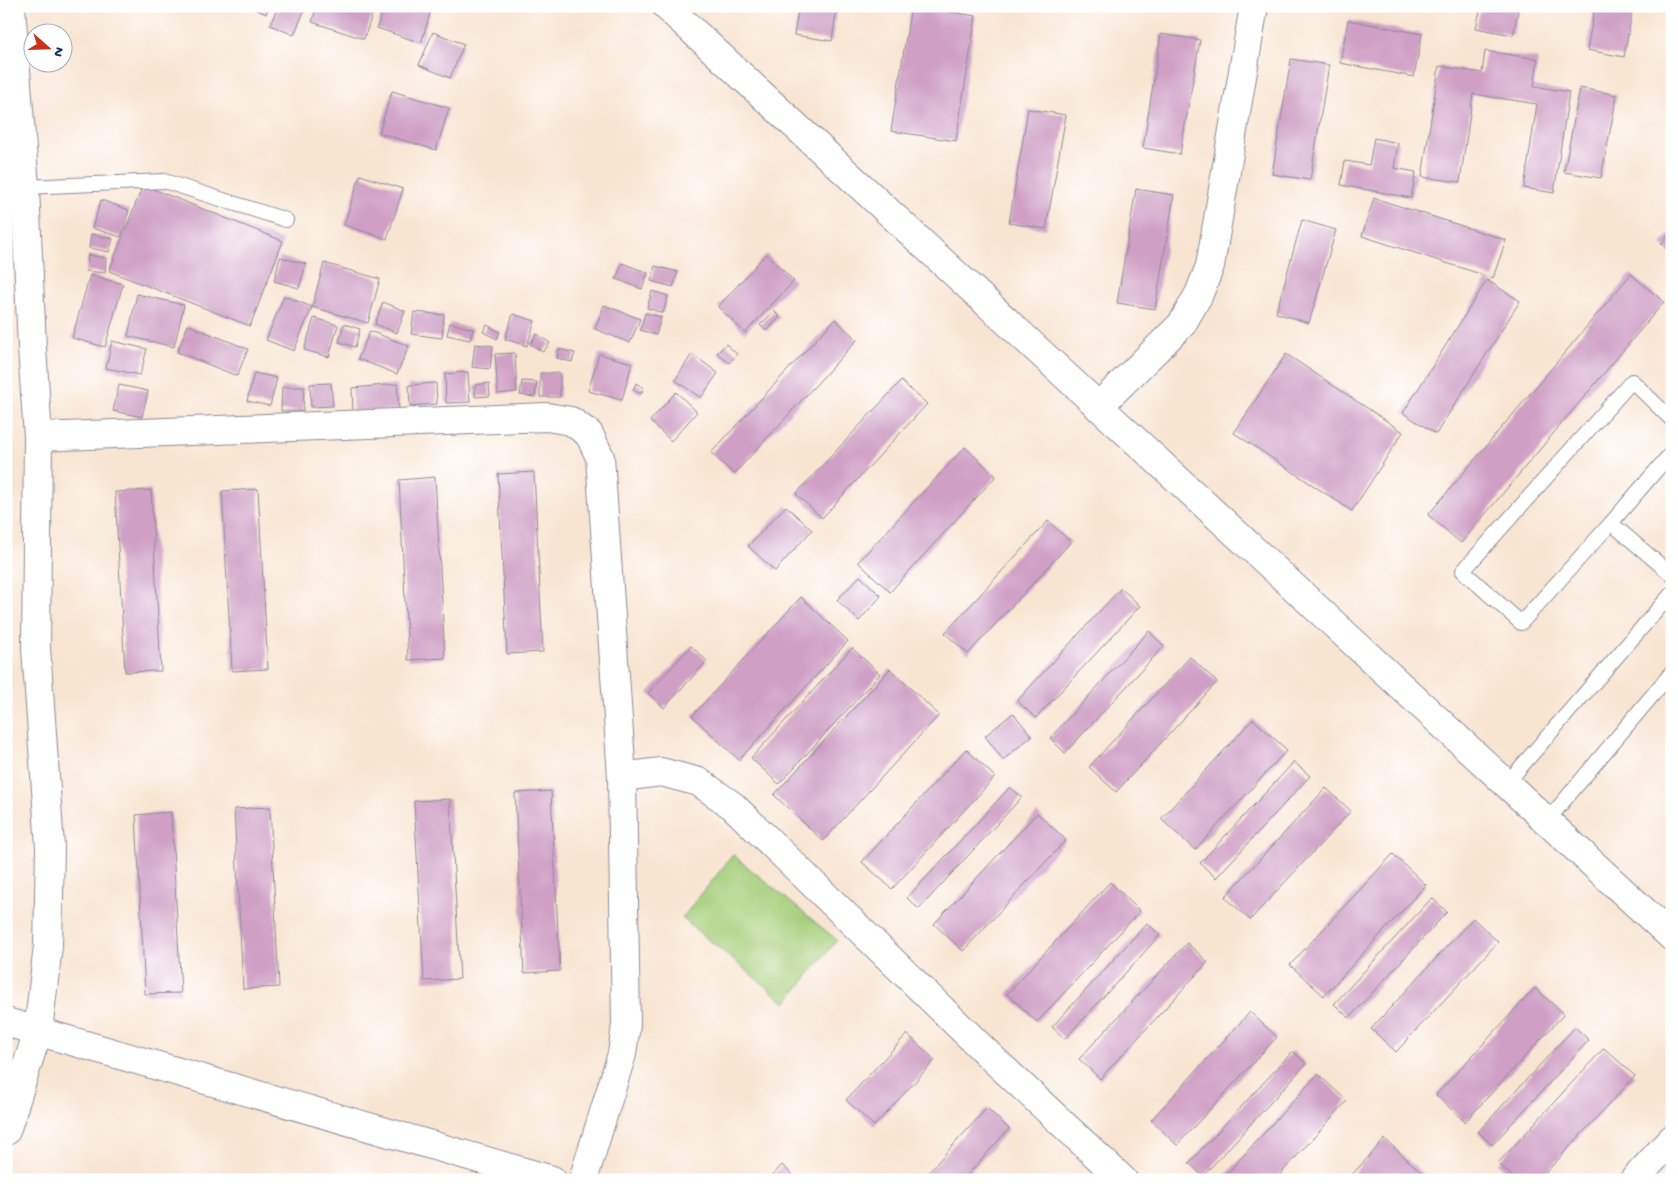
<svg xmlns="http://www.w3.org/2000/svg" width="1678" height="1186" font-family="'Gochi Hand',sans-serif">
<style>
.green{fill:#a5cf7a;stroke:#607f6c}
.building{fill:#cf9fc5}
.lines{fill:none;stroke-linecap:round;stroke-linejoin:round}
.service-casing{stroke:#8a8a98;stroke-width:16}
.minor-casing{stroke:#8a8a98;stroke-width:30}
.service{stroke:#fff;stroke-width:14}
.minor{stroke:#fff;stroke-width:28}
</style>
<rect width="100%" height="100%" fill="#fff"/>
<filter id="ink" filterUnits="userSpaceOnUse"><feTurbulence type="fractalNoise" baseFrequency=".02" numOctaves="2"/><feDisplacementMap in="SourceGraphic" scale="10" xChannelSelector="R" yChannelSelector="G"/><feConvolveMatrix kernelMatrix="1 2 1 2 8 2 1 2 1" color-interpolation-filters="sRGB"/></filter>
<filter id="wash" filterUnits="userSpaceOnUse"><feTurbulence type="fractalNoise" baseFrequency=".0096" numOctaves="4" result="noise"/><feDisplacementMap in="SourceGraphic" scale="20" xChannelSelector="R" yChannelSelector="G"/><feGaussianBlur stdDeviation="1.12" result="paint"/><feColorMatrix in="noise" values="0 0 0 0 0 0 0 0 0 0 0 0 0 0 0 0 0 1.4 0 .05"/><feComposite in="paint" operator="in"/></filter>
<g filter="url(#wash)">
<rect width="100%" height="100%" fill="#f8e5d1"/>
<path class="green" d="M733 855 837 940 786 1003 682 918Z"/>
<g id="blocks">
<path class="building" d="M248 6H269L266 14Z
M278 6H306L294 35 270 25Z
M317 6H375L364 39 312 22Z
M384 6H419L431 10 421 43 377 28Z
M799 6H837L832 41 794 35Z
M911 6 976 16 956 141 891 131Z
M1481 6H1519L1513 35 1476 28Z
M1595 6H1633L1624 57 1587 50Z
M1348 20 1422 34 1414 77 1340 63Z
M433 32 464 44 450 78 419 65Z
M1161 34 1200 40 1180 154 1143 148Z
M1485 51 1538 59 1534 86 1569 92 1554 193 1524 188 1537 104 1473 94 1460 182 1422 177 1439 66 1482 73Z
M1291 59 1329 65 1310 180 1272 174Z
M1580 88 1617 95 1601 178 1564 172Z
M392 91 449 108 436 150 379 133Z
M1028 109 1066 115 1046 229 1009 223Z
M1374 138 1398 143 1394 168 1416 172 1411 198 1341 185 1345 161 1369 165Z
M360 175 403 189 387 239 344 225Z
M143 185 283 241 250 326 109 271Z
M1136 189 1174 195 1155 309 1117 303Z
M1374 198 1506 240 1493 278 1362 236Z
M101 200 129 210 121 237 92 228Z
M1302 220 1336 230 1309 323 1276 313Z
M1672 232V253L1661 244Z
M91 234 113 239 109 252 89 248Z
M766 254 794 281 745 333 718 307Z
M88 255 106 258 105 273 86 271Z
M280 257 306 264 299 288 274 281Z
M324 263 380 279 368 323 312 307Z
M622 263 648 273 642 289 616 279Z
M655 266 678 272 673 287 651 281Z
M1631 274 1664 302 1461 543 1428 515Z
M90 275 123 284 105 347 72 338Z
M1487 280 1520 301 1436 434 1403 413Z
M652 291 668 296 663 313 647 308Z
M137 294 184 305 174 347 128 336Z
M284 296 312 307 294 351 266 340Z
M383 302 405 311 397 333 375 324Z
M604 305 640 319 630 343 595 329Z
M774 311 780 317 767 331 760 325Z
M414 312 444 315 442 338 411 334Z
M645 313 661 317 656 335 640 330Z
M513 314 535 321 527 346 505 339Z
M314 318 338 325 329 357 304 350Z
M835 319 857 340 734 474 711 453Z
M450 323 473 329 470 340 447 335Z
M344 324 360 329 355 347 339 342Z
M188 325 248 349 237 376 177 352Z
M487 325 500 332 497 339 483 332Z
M370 331 409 346 397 374 358 359Z
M537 334 550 343 543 352 530 344Z
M112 341 147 349 140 375 106 368Z
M475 344 493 346 490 369 472 367Z
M726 344 737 354 729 363 717 353Z
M559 349 575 353 572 362 557 358Z
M515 353 517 392 498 394 495 354Z
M599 354 632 363 622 400 588 391Z
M692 354 718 373 701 398 675 380Z
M1286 354 1403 432 1352 511 1234 433Z
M468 372 470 402 446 403 445 374Z
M254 373 277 378 270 406 247 401Z
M540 373H560V397H540Z
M522 381 537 382 535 397 520 395Z
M901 381 927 404 822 518 796 494Z
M331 383 333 406 311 407 310 384Z
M436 383 437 404 410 406 409 385Z
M489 383 490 396 475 397V385Z
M636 383 644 388 641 394 633 390Z
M397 384 399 409 353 412 352 388Z
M119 385 148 391 142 417 113 411Z
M282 387H304L303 411H281Z
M676 392 697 412 671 441 650 421Z
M965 447 996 476 890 592 858 562Z
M534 472 543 652 507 654 498 474Z
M435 477 445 658 408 660 399 480Z
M258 489 268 669 232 671 222 491Z
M151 490 161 671 125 672 115 492Z
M786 506 812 530 775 571 748 546Z
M1048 521 1071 542 968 654 945 633Z
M860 576 881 596 859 621 837 600Z
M1121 588 1140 606 1036 718 1017 701Z
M801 597 848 641 739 760 692 716Z
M1149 631 1164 646 1065 753 1050 738Z
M691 646 707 661 664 708 648 693Z
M852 648 880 674 779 784 751 758Z
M1190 657 1217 682 1116 792 1089 767Z
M890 669 939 715 823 841 774 795Z
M1013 713 1032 736 1003 760 985 736Z
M1253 719 1287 750 1195 850 1161 819Z
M966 749 995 777 892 889 862 862Z
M1294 762 1310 776 1216 878 1200 863Z
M1010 787 1022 797 919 909 907 898Z
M1326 788 1351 811 1250 920 1225 897Z
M551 791 560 971 524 973 515 793Z
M450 799 460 979 424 981 414 801Z
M270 807 279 987 243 989 234 809Z
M171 812 181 993 145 994 136 815Z
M1037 813 1066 840 963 951 934 924Z
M1393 854 1426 885 1324 996 1290 965Z
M1110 882 1140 911 1037 1022 1007 994Z
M1432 898 1447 912 1349 1018 1334 1004Z
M1473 918 1498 942 1396 1052 1371 1029Z
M1147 923 1160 935 1065 1039 1052 1027Z
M1187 943 1208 962 1100 1079 1079 1059Z
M1535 988 1564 1014 1465 1122 1436 1095Z
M1250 1012 1277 1037 1177 1145 1151 1120Z
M1575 1027 1589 1040 1492 1145 1478 1132Z
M907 1034 935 1060 874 1126 846 1100Z
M1604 1048 1635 1076 1539 1180H1516L1498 1163Z
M1293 1051 1306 1064 1203 1176 1189 1163Z
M1318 1074 1347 1101 1275 1180H1221Z
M987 1108 1009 1129 963 1180H929L925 1176Z
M1385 1139 1423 1174 1417 1180H1347Z
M782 1165 798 1180H768Z"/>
</g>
</g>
<g filter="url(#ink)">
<use href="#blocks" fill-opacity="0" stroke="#8a8a98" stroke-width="1"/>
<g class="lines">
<defs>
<path id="service" d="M25 187 164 181 286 220
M1672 420 1632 381 1463 571 1521 623 1611 523 1672 452
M1611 523 1672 575
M1506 784 1672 593
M1547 821 1672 672"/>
<path id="minor" d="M666 6 1672 937
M1098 407 1182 324 1199 294 1210 266 1254 6
M38 437 547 417 571 421 589 434 600 457 622 777 626 1025 622 1054 583 1180
M622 777 661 772 699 782 733 806 993 1059 1123 1180
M6 1022 552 1180
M6 1131 38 1031 48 946 50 847 36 648 38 437 32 348 25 187 11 7
M1634 1180 1672 1139"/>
</defs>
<use href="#service" class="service-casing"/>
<use href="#minor" class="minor-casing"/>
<use href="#service" class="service"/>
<use href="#minor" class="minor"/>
</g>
</g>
<rect width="1678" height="1186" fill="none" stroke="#fff" stroke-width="25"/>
<g transform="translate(48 48) rotate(110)"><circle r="24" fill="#ffffff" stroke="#a4acbf"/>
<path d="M0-4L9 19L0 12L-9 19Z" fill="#c8321e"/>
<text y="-8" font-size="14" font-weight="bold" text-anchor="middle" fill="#1b2f5e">N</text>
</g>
</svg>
